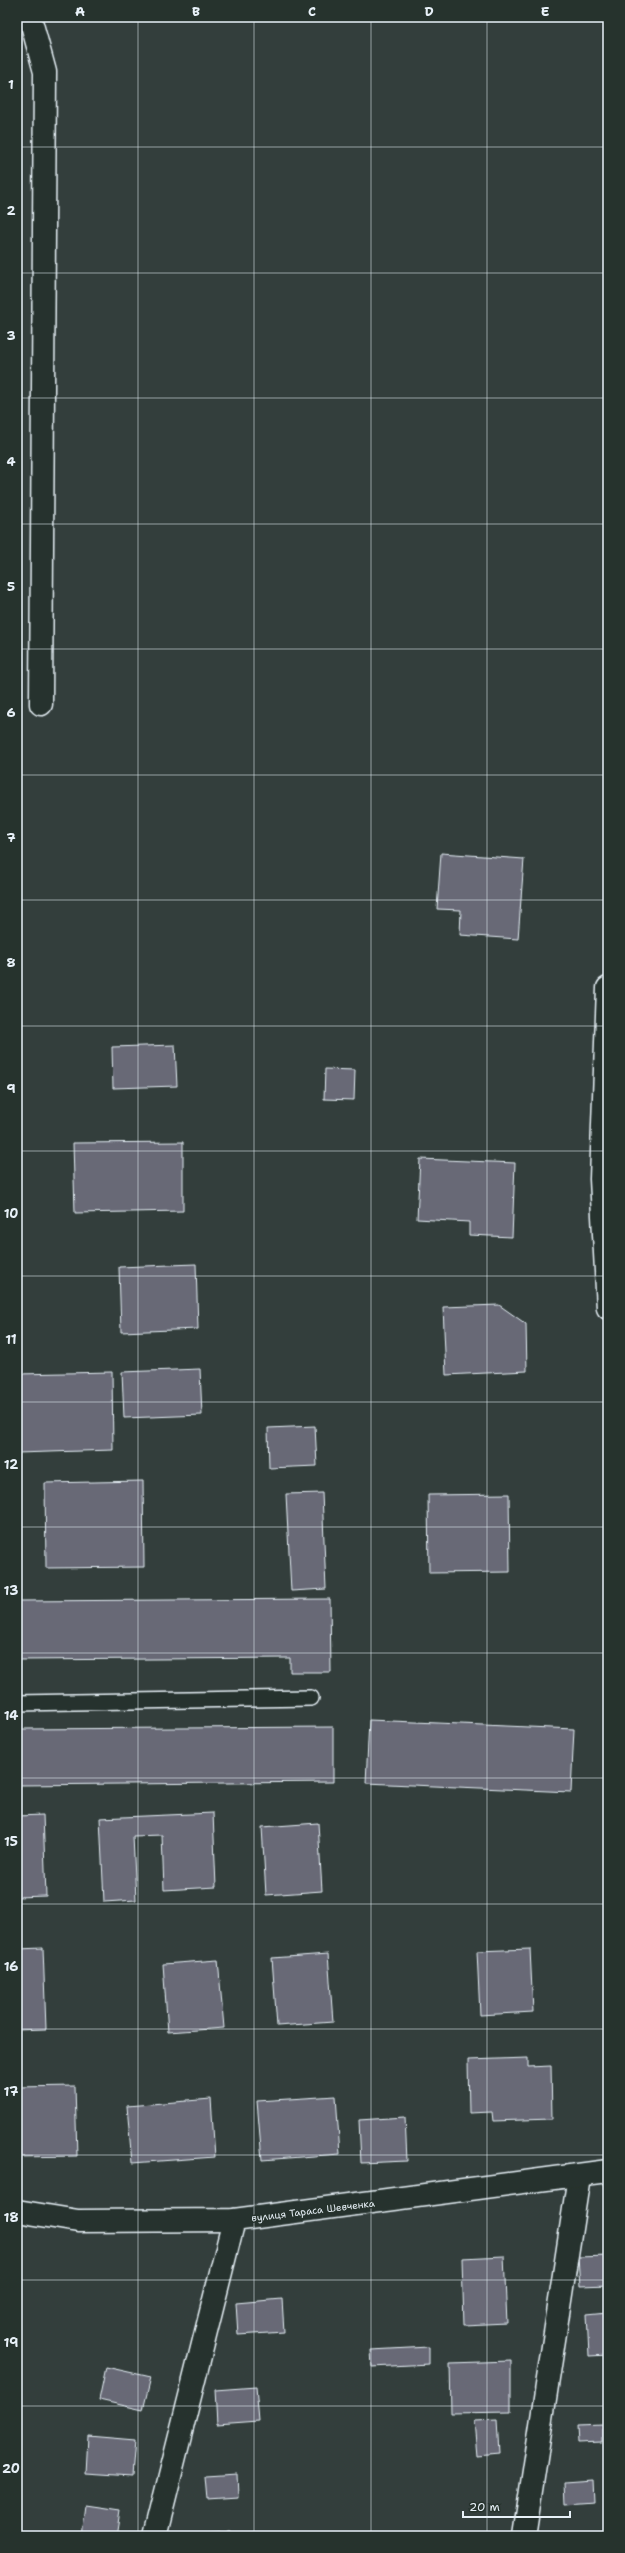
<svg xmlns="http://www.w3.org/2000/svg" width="625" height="2553" font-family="'Shantell Sans',sans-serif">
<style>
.building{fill:#676976;stroke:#e8f1f8}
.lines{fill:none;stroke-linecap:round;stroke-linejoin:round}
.lane-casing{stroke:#e8f1f8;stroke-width:18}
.street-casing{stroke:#e8f1f8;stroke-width:25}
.secondary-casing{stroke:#e8f1f8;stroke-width:25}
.lane{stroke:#26332d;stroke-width:15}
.street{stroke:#26332d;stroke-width:22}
.secondary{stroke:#26332d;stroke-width:22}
.grid{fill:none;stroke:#e8f1f8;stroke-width:1;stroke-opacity:0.55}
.labels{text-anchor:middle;stroke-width:3;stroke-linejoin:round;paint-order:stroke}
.street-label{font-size:10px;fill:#e8f1f8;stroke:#26332d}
.neatline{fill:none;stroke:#e8f1f8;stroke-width:1.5}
.grid-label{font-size:13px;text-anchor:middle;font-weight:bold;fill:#e8f1f8}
</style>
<rect width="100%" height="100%" fill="#333e3c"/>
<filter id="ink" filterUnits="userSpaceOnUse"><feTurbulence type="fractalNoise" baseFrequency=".025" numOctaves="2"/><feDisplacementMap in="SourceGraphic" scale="8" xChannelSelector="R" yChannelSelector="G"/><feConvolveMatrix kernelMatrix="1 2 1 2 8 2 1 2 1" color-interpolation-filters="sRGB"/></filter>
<g filter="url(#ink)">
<path class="building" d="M441 853 524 859 518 939 460 935 461 910 437 909Z
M175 1045 177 1086 113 1088 112 1047Z
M325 1069 355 1070 354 1100 324 1099Z
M183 1142V1211L75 1213 73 1143Z
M420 1159 515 1163 512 1237 469 1235V1222L417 1219Z
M196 1264 198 1329 121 1332 119 1267Z
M499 1305 526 1324 527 1371 446 1375 443 1307Z
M200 1369 202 1415 124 1418 122 1372Z
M112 1372 113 1450 17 1453V1374Z
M315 1426 317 1466 269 1468 268 1428Z
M143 1481 144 1567 46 1568 45 1483Z
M322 1493 326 1589 291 1591 286 1494Z
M509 1494 510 1572 429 1573 428 1495Z
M330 1599 331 1672H290V1658L17 1660V1601Z
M17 1718H21V1729L333 1727V1782L18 1785 17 1796Z
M369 1720 574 1729 571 1792 366 1783Z
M213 1813 216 1887 164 1890 162 1835 133 1836 136 1900 104 1902 100 1818Z
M43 1815 46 1896 17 1897V1816Z
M318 1823 322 1891 266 1895 262 1827Z
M43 1948 46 2029 17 2030V1949Z
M530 1949 533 2012 480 2015 477 1951Z
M328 1954 333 2022 277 2026 272 1958Z
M218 1960 224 2028 168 2032 163 1964Z
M528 2058V2067L551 2066 552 2119 493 2121 492 2112 469 2113 468 2060Z
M75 2086 77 2156 17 2157V2087Z
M336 2096 340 2154 262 2160 257 2101Z
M211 2099 215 2157 132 2163 127 2106Z
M405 2117 407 2161 361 2163 359 2120Z
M504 2256 507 2323 464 2325 462 2258Z
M608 2256V2285L580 2286 578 2257Z
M282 2299 284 2332 238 2335 236 2303Z
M608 2312V2355L589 2356 587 2314Z
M429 2347V2364L372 2367 371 2350Z
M511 2361V2412L451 2413 450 2363Z
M106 2367 151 2377 143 2410 99 2400Z
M256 2387 259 2421 217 2424 215 2390Z
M497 2420 499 2453 477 2455 474 2421Z
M602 2425V2442L578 2443 577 2426Z
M88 2436 135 2440 132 2476 86 2473Z
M237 2474 238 2497 207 2499 205 2476Z
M593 2480 594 2502 566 2504 565 2482Z
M86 2506 120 2511 116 2536H82Z
M230 2530 231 2536H189V2533Z"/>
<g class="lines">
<defs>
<path id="lane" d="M17 1703 311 1698"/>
<path id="street" d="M30 17 45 72 41 704
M608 988 601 1179 608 1308
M155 2536 234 2220
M524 2536 579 2176"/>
<path id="secondary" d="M17 2211 78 2221 234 2220 608 2171"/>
</defs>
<use href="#lane" class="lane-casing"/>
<use href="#street" class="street-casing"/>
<use href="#secondary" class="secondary-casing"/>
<use href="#lane" class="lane"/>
<use href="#street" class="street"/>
<use href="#secondary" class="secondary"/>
</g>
</g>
<path class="grid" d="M138 17V2536M254 17V2536M371 17V2536M487 17V2536M17 147H608M17 273H608M17 398H608M17 524H608M17 649H608M17 775H608M17 900H608M17 1026H608M17 1151H608M17 1276H608M17 1402H608M17 1527H608M17 1653H608M17 1778H608M17 1904H608M17 2029H608M17 2155H608M17 2280H608M17 2406H608"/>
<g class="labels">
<g class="street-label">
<text transform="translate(313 2210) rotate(-7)" y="4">вулиця Тараса Шевченка</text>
</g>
</g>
<rect width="625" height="2553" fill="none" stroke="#26332d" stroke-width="44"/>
<path d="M463 2511v6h107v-6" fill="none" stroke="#e8f1f8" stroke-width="2"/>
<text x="469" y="2511" font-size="12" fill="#e8f1f8" stroke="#26332d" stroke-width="3" paint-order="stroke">20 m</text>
<rect x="22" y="22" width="581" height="2509" class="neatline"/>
<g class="grid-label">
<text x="80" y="16">A</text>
<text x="196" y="16">B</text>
<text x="312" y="16">C</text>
<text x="429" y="16">D</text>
<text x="545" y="16">E</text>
<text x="11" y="89">1</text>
<text x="11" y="215">2</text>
<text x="11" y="340">3</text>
<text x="11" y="466">4</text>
<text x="11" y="591">5</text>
<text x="11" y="717">6</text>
<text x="11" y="842">7</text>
<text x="11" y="967">8</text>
<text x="11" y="1093">9</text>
<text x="11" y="1218">10</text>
<text x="11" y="1344">11</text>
<text x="11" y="1469">12</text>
<text x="11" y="1595">13</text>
<text x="11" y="1720">14</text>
<text x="11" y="1846">15</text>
<text x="11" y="1971">16</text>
<text x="11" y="2096">17</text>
<text x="11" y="2222">18</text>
<text x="11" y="2347">19</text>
<text x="11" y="2473">20</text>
</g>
</svg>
